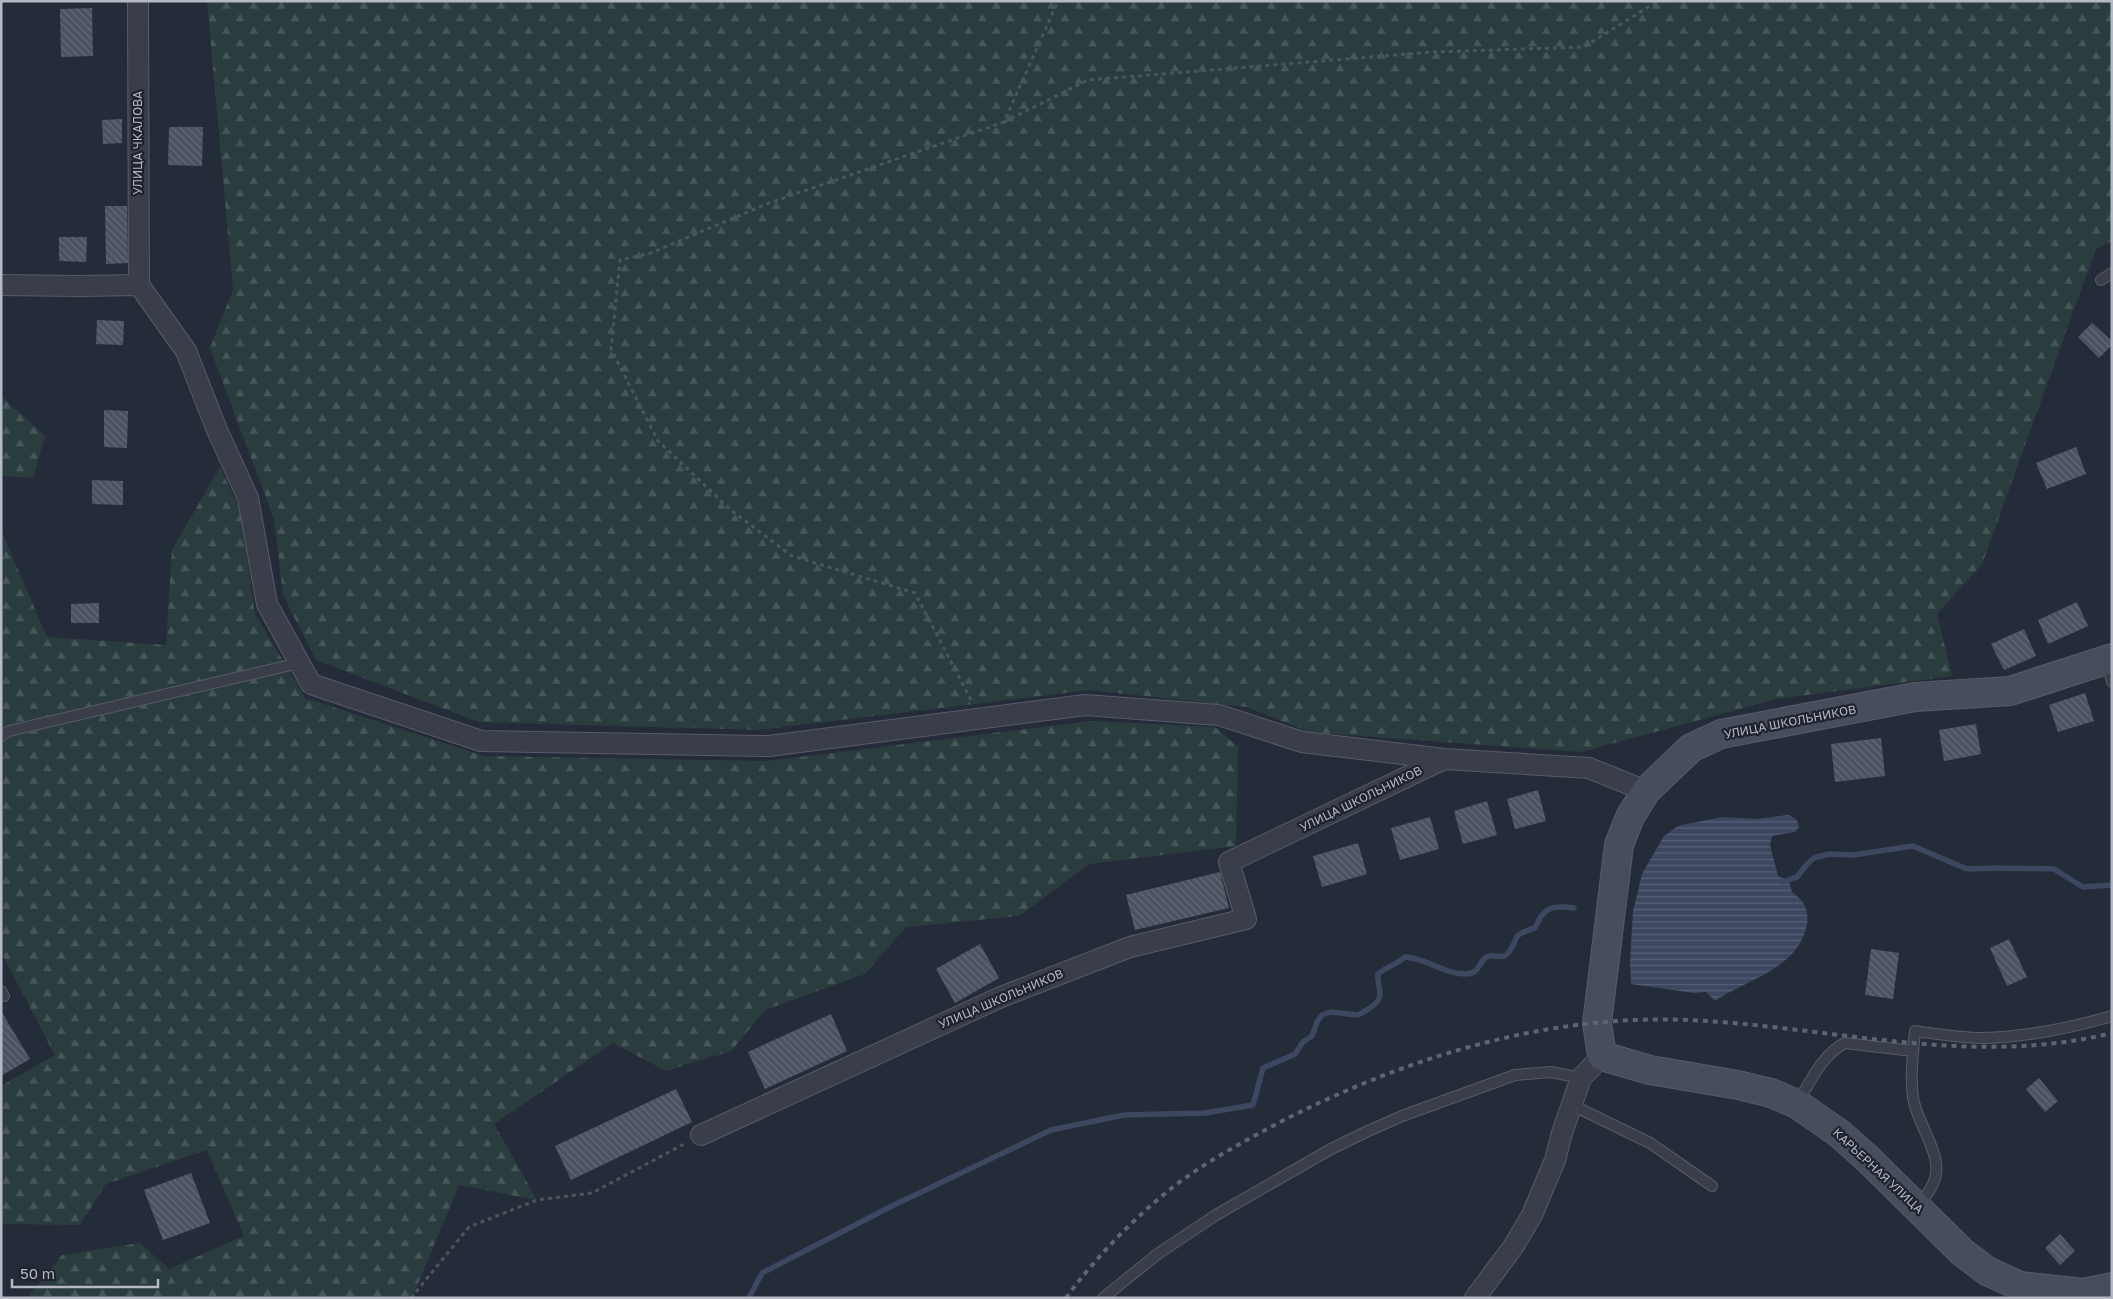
<svg xmlns="http://www.w3.org/2000/svg" width="2113" height="1299" font-family="'Golos Text',sans-serif">
<style>
.forest{fill:url(#forest-firs)}
.water{fill:url(#water-rules)}
.lines{fill:none;stroke-linecap:round;stroke-linejoin:round}
.stream{stroke:#3d4860;stroke-width:5.5}
.building{fill:url(#building-back-hatch)}
.lane-casing{stroke:#575c67;stroke-width:12}
.street-casing{stroke:#575c67;stroke-width:22}
.secondary-casing{stroke:#575c67;stroke-width:30}
.path{stroke:#49575b;stroke-width:3;stroke-dasharray:4 4;stroke-linecap:butt}
.lane{stroke:#393e49;stroke-width:10}
.street{stroke:#393e49;stroke-width:20}
.secondary{stroke:#474d5c;stroke-width:28}
.rail{stroke:#5d6472;stroke-width:4;stroke-dasharray:5 5;stroke-linecap:butt}
.labels{text-anchor:middle;stroke-width:4.5;stroke-linejoin:round;paint-order:stroke}
.street-label{font-size:12px;fill:#b4b9c5;stroke:#1e232e}
</style>
<defs>
<pattern id="forest-firs" width="22" height="20" patternUnits="userSpaceOnUse" patternTransform="scale(1.25)"><rect width="22" height="20" fill="#2b3c3e"/><path d="M5 1l3.5 6h-7zM16 11l3.5 6h-7z" fill="#475658"/></pattern>
<pattern id="water-rules" width="6" height="5" patternUnits="userSpaceOnUse" patternTransform="scale(1.25)"><rect width="6" height="5" fill="#3d4860"/><path d="M0 2.5h6" fill="none" stroke="#576075"/></pattern>
<pattern id="building-back-hatch" width="6" height="6" patternUnits="userSpaceOnUse" patternTransform="scale(1.25)"><rect width="6" height="6" fill="#4c5261"/><path d="M-1 5l2 2M0 0l6 6M5-1l2 2" fill="none" stroke="#636976"/></pattern>
</defs>
<rect width="100%" height="100%" fill="#252c39"/>
<path class="forest" d="M207 1H2112V241L2096 249 1982 564 1937 614 1952 676 1777 699 1581 752 1309 732 1247 707 1090 690 758 730 479 722 316 660 283 595 274 519 210 348 233 290Z
M1 396 45 436 33 478 1 476Z
M220 467 240 510 255 614 305 698 484 756 767 761 1091 721 1215 727 1238 747 1236 846 1089 864 1019 916 906 927 865 974 765 1010 731 1051 666 1071 613 1043 494 1124 537 1200 459 1185 412 1298H27L62 1255 140 1243 169 1269 244 1236 207 1150 106 1184 80 1225 1 1224V1086L55 1055 1 952V530L47 637 166 645 172 550Z"/>
<path class="water" d="M1789 815 1797 820 1799 827 1795 832 1772 836 1770 845 1778 876 1789 881 1792 892C1804 900 1809 910 1807 924 1799 969 1747 979 1715 1001L1706 992 1694 993 1631 984 1630 962 1633 911 1642 874 1664 836 1678 826 1722 817 1756 819Z"/>
<g class="lines">
<path class="stream" d="M1783 882 1797 877 1808 863 1814 858 1829 854 1853 855 1913 846 1967 869 1997 868 2054 869 2083 887 2112 885
M749 1298 762 1273 890 1207 1051 1130 1124 1115 1205 1113 1253 1105 1263 1068 1295 1054 1303 1042 1312 1036 1317 1022 1322 1015 1330 1012 1358 1015C1365 1011 1380 1004 1380 994 1380 987 1377 981 1378 974 1386 967 1396 965 1405 957 1426 958 1444 974 1466 974 1481 974 1479 958 1489 956 1494 955 1500 957 1505 956 1522 941 1506 936 1535 928 1544 907 1551 905 1574 908"/>
</g>
<path class="building" d="M92 8 93 56 61 57 60 9Z
M122 119V143L103 144 102 120Z
M169 127H203L202 166 168 165Z
M105 206H127L128 263 106 264Z
M59 237H87L86 262 59 261Z
M97 320 124 321 123 345 96 344Z
M2092 323 2112 341V345L2099 358 2078 337Z
M104 410 128 411 127 448 104 447Z
M2076 447 2086 474 2047 489 2036 463Z
M92 480 123 481V505L92 504Z
M2077 602 2088 626 2048 644 2038 620Z
M99 603V623H71V604Z
M2024 629 2036 656 2004 670 1991 644Z
M2085 693 2094 721 2058 732 2049 705Z
M1976 724 1981 754 1944 761 1939 730Z
M1881 738 1885 776 1835 782 1831 744Z
M1538 790 1546 821 1515 829 1507 799Z
M1487 801 1497 835 1463 844 1454 811Z
M1430 817 1439 849 1400 860 1391 828Z
M1358 843 1367 874 1322 887 1313 856Z
M1220 872 1229 908 1135 930 1126 895Z
M2009 939 2027 977 2007 986 1990 948Z
M980 944 999 978 955 1003 936 969Z
M1871 949 1899 953 1893 999 1865 995Z
M1 1011 30 1059 1 1076Z
M831 1014 847 1051 765 1089 748 1052Z
M2039 1078 2058 1101 2045 1112 2026 1089Z
M676 1089 692 1122 571 1180 555 1146Z
M191 1173 210 1223 163 1240 144 1190Z
M2060 1234 2075 1251 2060 1265 2045 1248Z"/>
<g class="lines">
<defs>
<path id="lane" d="M2101 280 2112 273
M2107 660 2112 682
M1 736 9 731 299 663
M1 991 4 996
M1797 1103C1810 1083 1822 1054 1845 1043L1913 1051
M1572 1105 1650 1143 1712 1186
M1917 1207C1923 1199 1931 1191 1934 1181 1945 1157 1916 1123 1913 1097 1910 1075 1913 1053 1915 1031 1937 1034 1960 1038 1983 1038 2027 1037 2070 1028 2112 1016
M1103 1298 1159 1253 1216 1215 1331 1149 1366 1132 1402 1116 1515 1075 1551 1072 1581 1078"/>
<path id="street" d="M138 1 139 285
M1 285 79 286 139 285
M139 285 186 351 217 430 248 498 267 604 311 684 481 741 769 746 1085 705 1219 715 1302 742 1444 759 1589 768 1646 791
M701 1135 1001 997 1130 947 1246 919 1229 862 1444 759
M1475 1298 1513 1247 1532 1215 1555 1160 1562 1133 1581 1078 1602 1056"/>
<path id="secondary" d="M2112 658 2010 691 1915 697 1721 734 1691 748 1646 791 1630 817 1619 845 1597 1023 1602 1056 1650 1070 1738 1085 1771 1093 1797 1104 1840 1134 1869 1160 1962 1252 1987 1271 2020 1286 2084 1293 2112 1287"/>
</defs>
<use href="#lane" class="lane-casing"/>
<use href="#street" class="street-casing"/>
<use href="#secondary" class="secondary-casing"/>
<path class="path" d="M1004 122 1088 80 1433 52 1584 47 1658 1
M971 700 915 593 792 556 732 511 658 441 611 349 620 260 651 253 769 203 1004 122 1058 1
M411 1298 469 1227 537 1200 592 1193 686 1143"/>
<use href="#lane" class="lane"/>
<use href="#street" class="street"/>
<use href="#secondary" class="secondary"/>
<path class="rail" d="M1066 1298C1097 1255 1148 1203 1191 1174 1220 1154 1252 1137 1284 1120 1408 1057 1547 1014 1688 1020 1829 1026 1971 1068 2112 1033"/>
</g>
<g class="labels">
<g class="street-label">
<text transform="translate(138 143) rotate(-90)" y="4">УЛИЦА ЧКАЛОВА</text>
<text transform="translate(1790 722) rotate(-11)" y="4">УЛИЦА ШКОЛЬНИКОВ</text>
<text transform="translate(1361 799) rotate(-26)" y="4">УЛИЦА ШКОЛЬНИКОВ</text>
<text transform="translate(1001 999) rotate(-23)" y="4">УЛИЦА ШКОЛЬНИКОВ</text>
<text transform="translate(1878 1171) rotate(43)" y="4">КАРЬЕРНАЯ УЛИЦА</text>
</g>
</g>
<rect width="2113" height="1299" fill="none" stroke="#b4b9c5" stroke-width="5"/>
<path d="M12 1279v8h146v-8" fill="none" stroke="#b4b9c5" stroke-width="2.5"/>
<text x="20" y="1279" font-size="15" fill="#b4b9c5" stroke="#1e232e" stroke-width="4" paint-order="stroke">50 m</text>
</svg>
